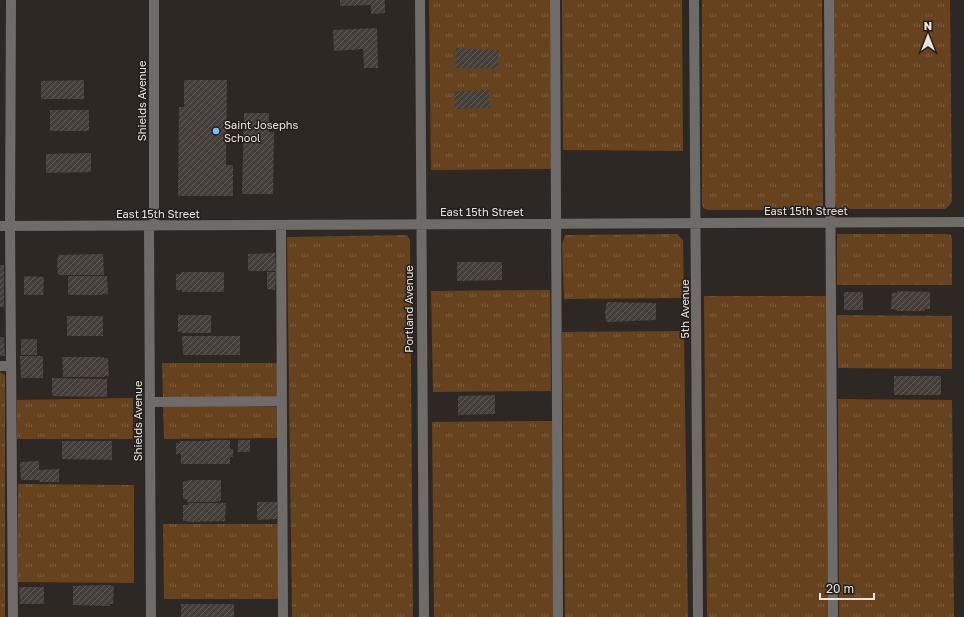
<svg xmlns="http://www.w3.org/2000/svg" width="964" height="617" font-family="'Golos Text',sans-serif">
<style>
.grass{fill:url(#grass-tufts)}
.building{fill:url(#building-hatch)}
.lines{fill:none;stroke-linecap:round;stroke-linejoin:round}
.minor{stroke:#6e6b69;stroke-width:10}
.poi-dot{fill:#77c0f7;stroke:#231e1a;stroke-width:1.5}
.labels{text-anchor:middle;stroke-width:3;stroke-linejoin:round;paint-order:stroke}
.street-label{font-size:11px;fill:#e8e4e2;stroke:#231e1a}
.poi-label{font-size:11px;fill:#e8e4e2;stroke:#231e1a;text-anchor:start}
</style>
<defs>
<pattern id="grass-tufts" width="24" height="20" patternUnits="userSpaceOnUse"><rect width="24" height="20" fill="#67421e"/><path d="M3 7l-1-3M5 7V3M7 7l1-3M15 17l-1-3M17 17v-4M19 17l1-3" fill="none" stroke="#7d5d3e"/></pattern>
<pattern id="building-hatch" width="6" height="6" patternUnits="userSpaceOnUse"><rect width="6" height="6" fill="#453f3b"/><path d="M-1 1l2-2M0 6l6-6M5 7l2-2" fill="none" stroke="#605b57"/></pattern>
</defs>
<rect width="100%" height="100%" fill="#2d2824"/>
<path class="grass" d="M429 0H550L551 169 431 170Z
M562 0H682L683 151 563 150Z
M702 0H822L823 210H708L703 208 702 203Z
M833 0H950L952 201 949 206 945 209H837L835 202Z
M677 234 683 240 684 298 564 299 562 245 565 235Z
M837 234H948L951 235 952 239V285H837Z
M407 235 410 240 413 617H292L287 237Z
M550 290 551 391 433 392 431 291Z
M704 296H826L828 617H707Z
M837 315 952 316V369L838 368Z
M684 331 688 617H565L562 332Z
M162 363H279V398L163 397Z
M0 372 5 375V617H0Z
M133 398V439H17V400Z
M838 399 952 400 954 617H839Z
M163 404 278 407V438L164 439Z
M553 421 554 617H434L432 422Z
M18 484 134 485V583L18 582Z
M163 524H280V599H164Z"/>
<path class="building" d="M340 0H385V13L371 14V5L340 6Z
M377 28 378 68H364L363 49 334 51 333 30Z
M456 48 499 50 498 69 455 68Z
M84 80V99H41V81Z
M184 80H227L226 165H233V196H178L179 107H184Z
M489 90 490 108 455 109V91Z
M50 110H89V131H50Z
M244 113H269V132H274L273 194H242Z
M91 153V172L46 173V154Z
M275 253 276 271H248V254Z
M103 254 104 275H58L57 266 58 255Z
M457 262H502V280L457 281Z
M0 265H4V307H0Z
M181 272H224V292H182V290H176V274H181Z
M267 272H276L275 290 267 289Z
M24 276 44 277 43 295H24Z
M68 276H107L108 294H102V295H68Z
M897 291 930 292V309H925V311H897V310L891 309 892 293H897Z
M844 292H863V310H844Z
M607 302 656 303V320L606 322 605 313Z
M178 315H211V333H182V331L178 332Z
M67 316H103V336H67Z
M182 336H240V355H183Z
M0 337H4L5 356H0Z
M21 339H37V355H21Z
M20 356H43V378H21Z
M62 357H104V358H108L109 376H104V377H63Z
M894 376H941V395H894Z
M52 378 107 379V397L52 396Z
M495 395V414L458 415V396Z
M210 440H230V449H233V457H230V464H181V454H176V443H180V441H210Z
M238 440H250V452H238Z
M62 441H112V460L62 459Z
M39 461V470L59 469V482H40L39 480H21L20 462Z
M189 480H221V500L216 502H187V499H183V482L187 481Z
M257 502H277V519L257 520Z
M188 503H226L225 521 188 522V521H183V505H188Z
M109 585 114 586 113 604H109L110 606 73 605V586Z
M19 587H44V604H20Z
M181 604H234V617H181Z"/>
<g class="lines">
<path class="minor" d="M11 0 10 226 13 617
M154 0V226
M420 0 424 617
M555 0 558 617
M694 0 698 617
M829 0 833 617
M281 225 283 617
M0 226 964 222
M149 226 151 617
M0 366H11
M150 402 282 401"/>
</g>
<circle class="poi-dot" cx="216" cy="131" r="4"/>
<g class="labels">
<g class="street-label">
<text transform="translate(142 101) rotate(-90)" y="4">Shields Avenue</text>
<text x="806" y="215">East 15th Street</text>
<text x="482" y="216">East 15th Street</text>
<text x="158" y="218">East 15th Street</text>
<text transform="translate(409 309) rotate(-90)" y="4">Portland Avenue</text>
<text transform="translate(685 309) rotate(-90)" y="4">5th Avenue</text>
<text transform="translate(138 421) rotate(-90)" y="4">Shields Avenue</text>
</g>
<g class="poi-label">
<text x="224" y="129">Saint Josephs<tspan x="224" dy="13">School</tspan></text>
</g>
</g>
<g transform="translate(928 36)" stroke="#231e1a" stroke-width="3" paint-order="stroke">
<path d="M0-3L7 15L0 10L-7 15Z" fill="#e8e4e2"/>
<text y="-6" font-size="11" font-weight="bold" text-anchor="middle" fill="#e8e4e2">N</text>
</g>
<path d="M820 593v6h54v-6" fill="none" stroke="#e8e4e2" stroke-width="2"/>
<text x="826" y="593" font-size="12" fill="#e8e4e2" stroke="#231e1a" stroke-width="3" paint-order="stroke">20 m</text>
</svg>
